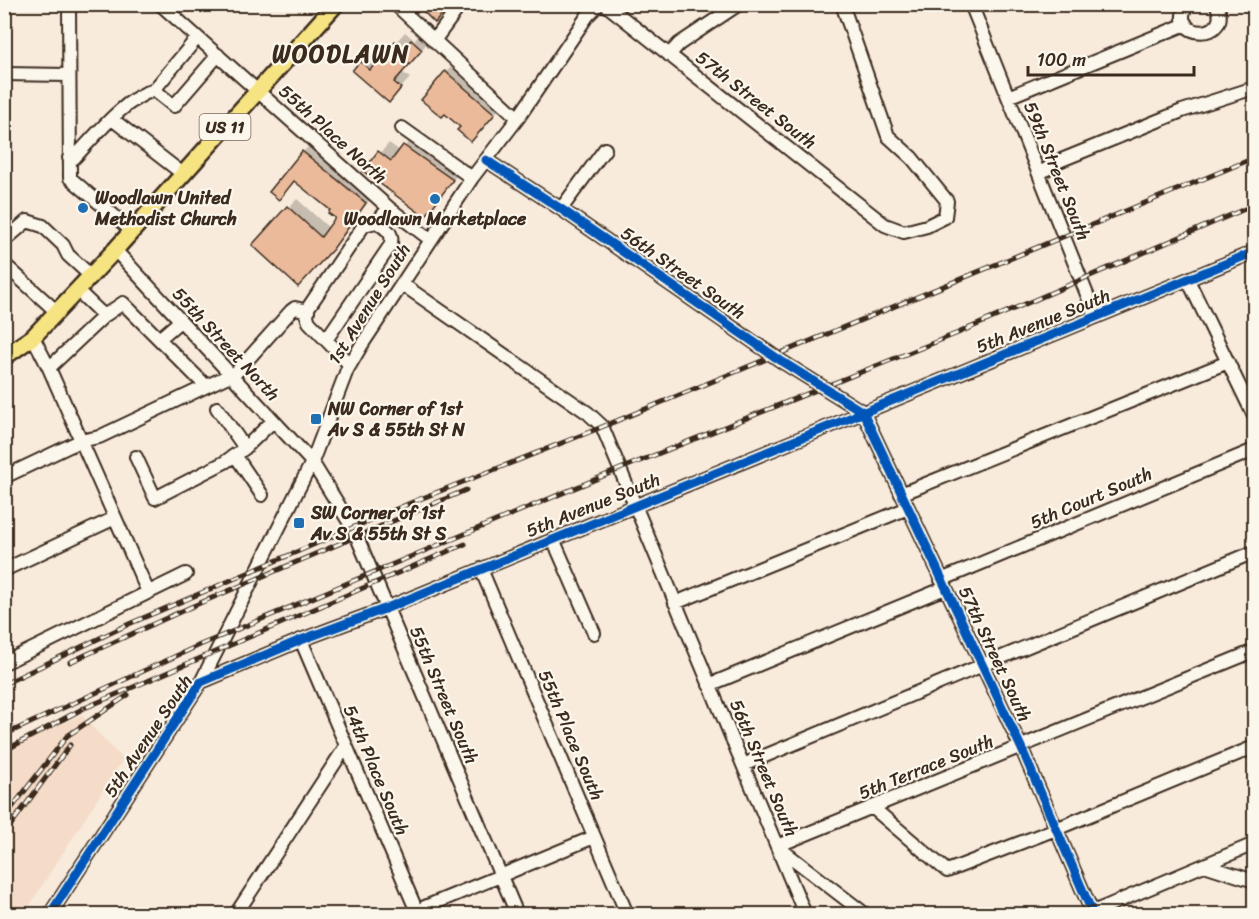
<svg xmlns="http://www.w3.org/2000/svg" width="1259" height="919" font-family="Sriracha,sans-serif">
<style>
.built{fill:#f4dcc8}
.shadow{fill:#0003}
.building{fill:#ebba9b;stroke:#3b2a1e;stroke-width:1.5}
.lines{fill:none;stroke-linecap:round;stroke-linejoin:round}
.minor-casing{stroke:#3b2a1e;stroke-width:16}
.major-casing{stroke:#3b2a1e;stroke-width:20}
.minor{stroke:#fbf7ec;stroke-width:12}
.major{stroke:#f6e381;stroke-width:15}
.rail-casing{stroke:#3b2a1e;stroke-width:5}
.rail{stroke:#fbf7ec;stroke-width:3;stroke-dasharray:9;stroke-linecap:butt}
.cycleway-casing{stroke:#fbf7ec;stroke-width:13}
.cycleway{stroke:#0057b8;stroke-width:9}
.poi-dot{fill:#1f6fb2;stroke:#fbf7ec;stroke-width:2}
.labels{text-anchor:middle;stroke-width:4.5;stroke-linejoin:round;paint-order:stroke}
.shield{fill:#fbf7ec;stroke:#75685c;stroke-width:1.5}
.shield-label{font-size:16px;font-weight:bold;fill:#3b2a1e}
.street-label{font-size:18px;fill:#3b2a1e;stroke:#fbf7ec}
.poi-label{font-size:18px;font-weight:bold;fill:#3b2a1e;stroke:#fbf7ec;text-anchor:start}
.district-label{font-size:24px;font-weight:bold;letter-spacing:1.5px;fill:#3b2a1e;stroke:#fbf7ec}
</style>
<rect width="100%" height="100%" fill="#f8ebdc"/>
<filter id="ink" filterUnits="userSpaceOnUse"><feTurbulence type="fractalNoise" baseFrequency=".0167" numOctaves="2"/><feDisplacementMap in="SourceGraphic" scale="12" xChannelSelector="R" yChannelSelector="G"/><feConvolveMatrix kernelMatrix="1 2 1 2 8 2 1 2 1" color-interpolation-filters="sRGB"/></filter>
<g filter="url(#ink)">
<path class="built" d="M81 715 123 759 24 914H5V750Z"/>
<path class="shadow" d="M405 32 414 40 422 32 430 40 402 72 410 78 389 101 361 62 370 53 379 61Z
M455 63 503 104 480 131 462 127 446 72Z
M414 137 461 170 425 215 365 171 389 143 400 151Z
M312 143 374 194 342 238 306 276 288 208 297 199 329 228 337 218 332 210 295 180 279 198 303 152Z"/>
<path class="building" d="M416 4H450L435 23Z
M411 40 422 50 394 82 401 88 389 103 352 71 360 61 370 70 395 41 404 48Z
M445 71 495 114 471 142 457 130 460 127 445 114 442 117 421 100Z
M403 145 453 180 425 217 363 171 378 151 391 161Z
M302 151 366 203 333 249 298 287 252 245 287 206 321 237 335 218 328 213 330 210 294 181 279 200 269 192Z"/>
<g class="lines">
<defs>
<path id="minor" d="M69 4 70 178 132 231
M160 4 389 208 431 240
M395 4 518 118
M605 4 885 225 904 232 927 226 945 217 947 201 912 158 888 136 842 4
M971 4 1096 317
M1187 4C1166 41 1236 41 1216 4
M197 38 154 90 174 106 218 55
M434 41 461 4
M669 55 679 44 739 4
M4 74 68 75
M1008 97 1186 24
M112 119 183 174
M402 128 472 178
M69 158H74C96 135 124 99 154 90
M486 160 561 209 781 361 863 412 1021 747 1092 912
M1039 174 1059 161 1182 111 1254 88
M561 209 605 149
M4 241 27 221 43 226 63 245 68 255 91 276
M115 250 312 462 354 530 517 914
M4 264 57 312
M1188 280 1254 416
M402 284 588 413 602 426 805 914
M104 316 123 303 206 386
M33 337 49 368 148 592
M159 339 180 321
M326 340 390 246C395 233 386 229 377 222
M350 365 309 322 307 316 308 308 364 225 377 222 389 208
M49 368 104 316 77 290
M232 377 291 311 295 308 308 311
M217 408 245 448
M235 455 262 495
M136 457 155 498 225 462 245 448 273 421
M4 477 80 441 99 437 230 375
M901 494 1228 362
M553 539 594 633
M481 569 627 914
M4 570 115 518
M941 580 1254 450
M675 603 908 508
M301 640 418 914
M4 663 186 574
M201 682 301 640 387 608 1254 252
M709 685 945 588
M743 765 1254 552
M872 807 947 871 1056 829 1254 747
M777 846 1254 651
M778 847 865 914
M1204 865 1254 881
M50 914 201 682 312 462 347 370 361 346 472 178 518 118 588 15 599 4
M236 914 346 746
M418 914 425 907 594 837
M1088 914 1254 844"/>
<path id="major" d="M4 357 33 337 115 250 336 4"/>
</defs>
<use href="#minor" class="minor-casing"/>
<use href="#major" class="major-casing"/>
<use href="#minor" class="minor"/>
<use href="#major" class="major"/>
<defs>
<path id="rail" d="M70 662 193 606 466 490
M4 684 129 624 415 501 592 431 1254 158
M87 707 465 544
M4 735 200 645 620 469 958 333 1254 205
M4 751 84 708
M4 818 67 736 128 695
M4 834 70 745"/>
</defs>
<use href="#rail" class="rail-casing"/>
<use href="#rail" class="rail"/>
<defs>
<path id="cycleway" d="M486 160 561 209 781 361 863 412 1021 747 1092 912
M50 914 201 682 301 640 387 608 1254 252"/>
</defs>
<use href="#cycleway" class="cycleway-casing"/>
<use href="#cycleway" class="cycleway"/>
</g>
</g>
<g class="poi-dot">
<circle cx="435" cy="199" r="6"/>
<circle cx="83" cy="208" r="6"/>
<rect x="310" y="413" width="12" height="12" rx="3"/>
<rect x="293" y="517" width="12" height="12" rx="3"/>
</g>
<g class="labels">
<rect class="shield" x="199.5" y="114" width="51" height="26" rx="4.5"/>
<g class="shield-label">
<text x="225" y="133">US 11</text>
</g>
<g class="street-label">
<text transform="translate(756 100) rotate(38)" y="6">57th Street South</text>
<text transform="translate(333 134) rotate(42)" y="6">55th Place North</text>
<text transform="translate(1057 171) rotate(68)" y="6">59th Street South</text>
<text transform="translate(683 273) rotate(35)" y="6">56th Street South</text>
<text transform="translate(369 304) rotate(-58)" y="6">1st Avenue South</text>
<text transform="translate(1043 321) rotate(-22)" y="6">5th Avenue South</text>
<text transform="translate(226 344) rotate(47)" y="6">55th Street North</text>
<text transform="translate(1091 498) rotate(-23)" y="6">5th Court South</text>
<text transform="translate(593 505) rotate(-22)" y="6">5th Avenue South</text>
<text transform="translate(995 654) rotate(65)" y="6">57th Street South</text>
<text transform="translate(444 695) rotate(67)" y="6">55th Street South</text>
<text transform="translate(571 735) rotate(67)" y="6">55th Place South</text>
<text transform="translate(148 736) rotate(-56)" y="6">5th Avenue South</text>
<text transform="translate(926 767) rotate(-22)" y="6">5th Terrace South</text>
<text transform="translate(764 768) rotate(67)" y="6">56th Street South</text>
<text transform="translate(376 770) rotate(67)" y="6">54th Place South</text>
</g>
<g class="poi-label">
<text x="95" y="204">Woodlawn United<tspan x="95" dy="21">Methodist Church</tspan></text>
<text x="435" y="225" text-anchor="middle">Woodlawn Marketplace</text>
<text x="328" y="415">NW Corner of 1st<tspan x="328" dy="21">Av S &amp; 55th St N</tspan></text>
<text x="311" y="519">SW Corner of 1st<tspan x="311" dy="21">Av S &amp; 55th St S</tspan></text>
</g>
<g class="district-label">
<text x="341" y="62">WOODLAWN</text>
</g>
</g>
<rect width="1259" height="919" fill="none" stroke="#fbf7ec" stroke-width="24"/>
<rect x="12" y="12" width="1235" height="895" fill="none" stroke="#3b2a1e" stroke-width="2" filter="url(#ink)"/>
<path d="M1028 66v9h166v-9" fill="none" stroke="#3b2a1e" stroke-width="3"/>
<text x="1037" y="66" font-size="18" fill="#3b2a1e" stroke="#fbf7ec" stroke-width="4.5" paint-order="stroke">100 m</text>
</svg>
